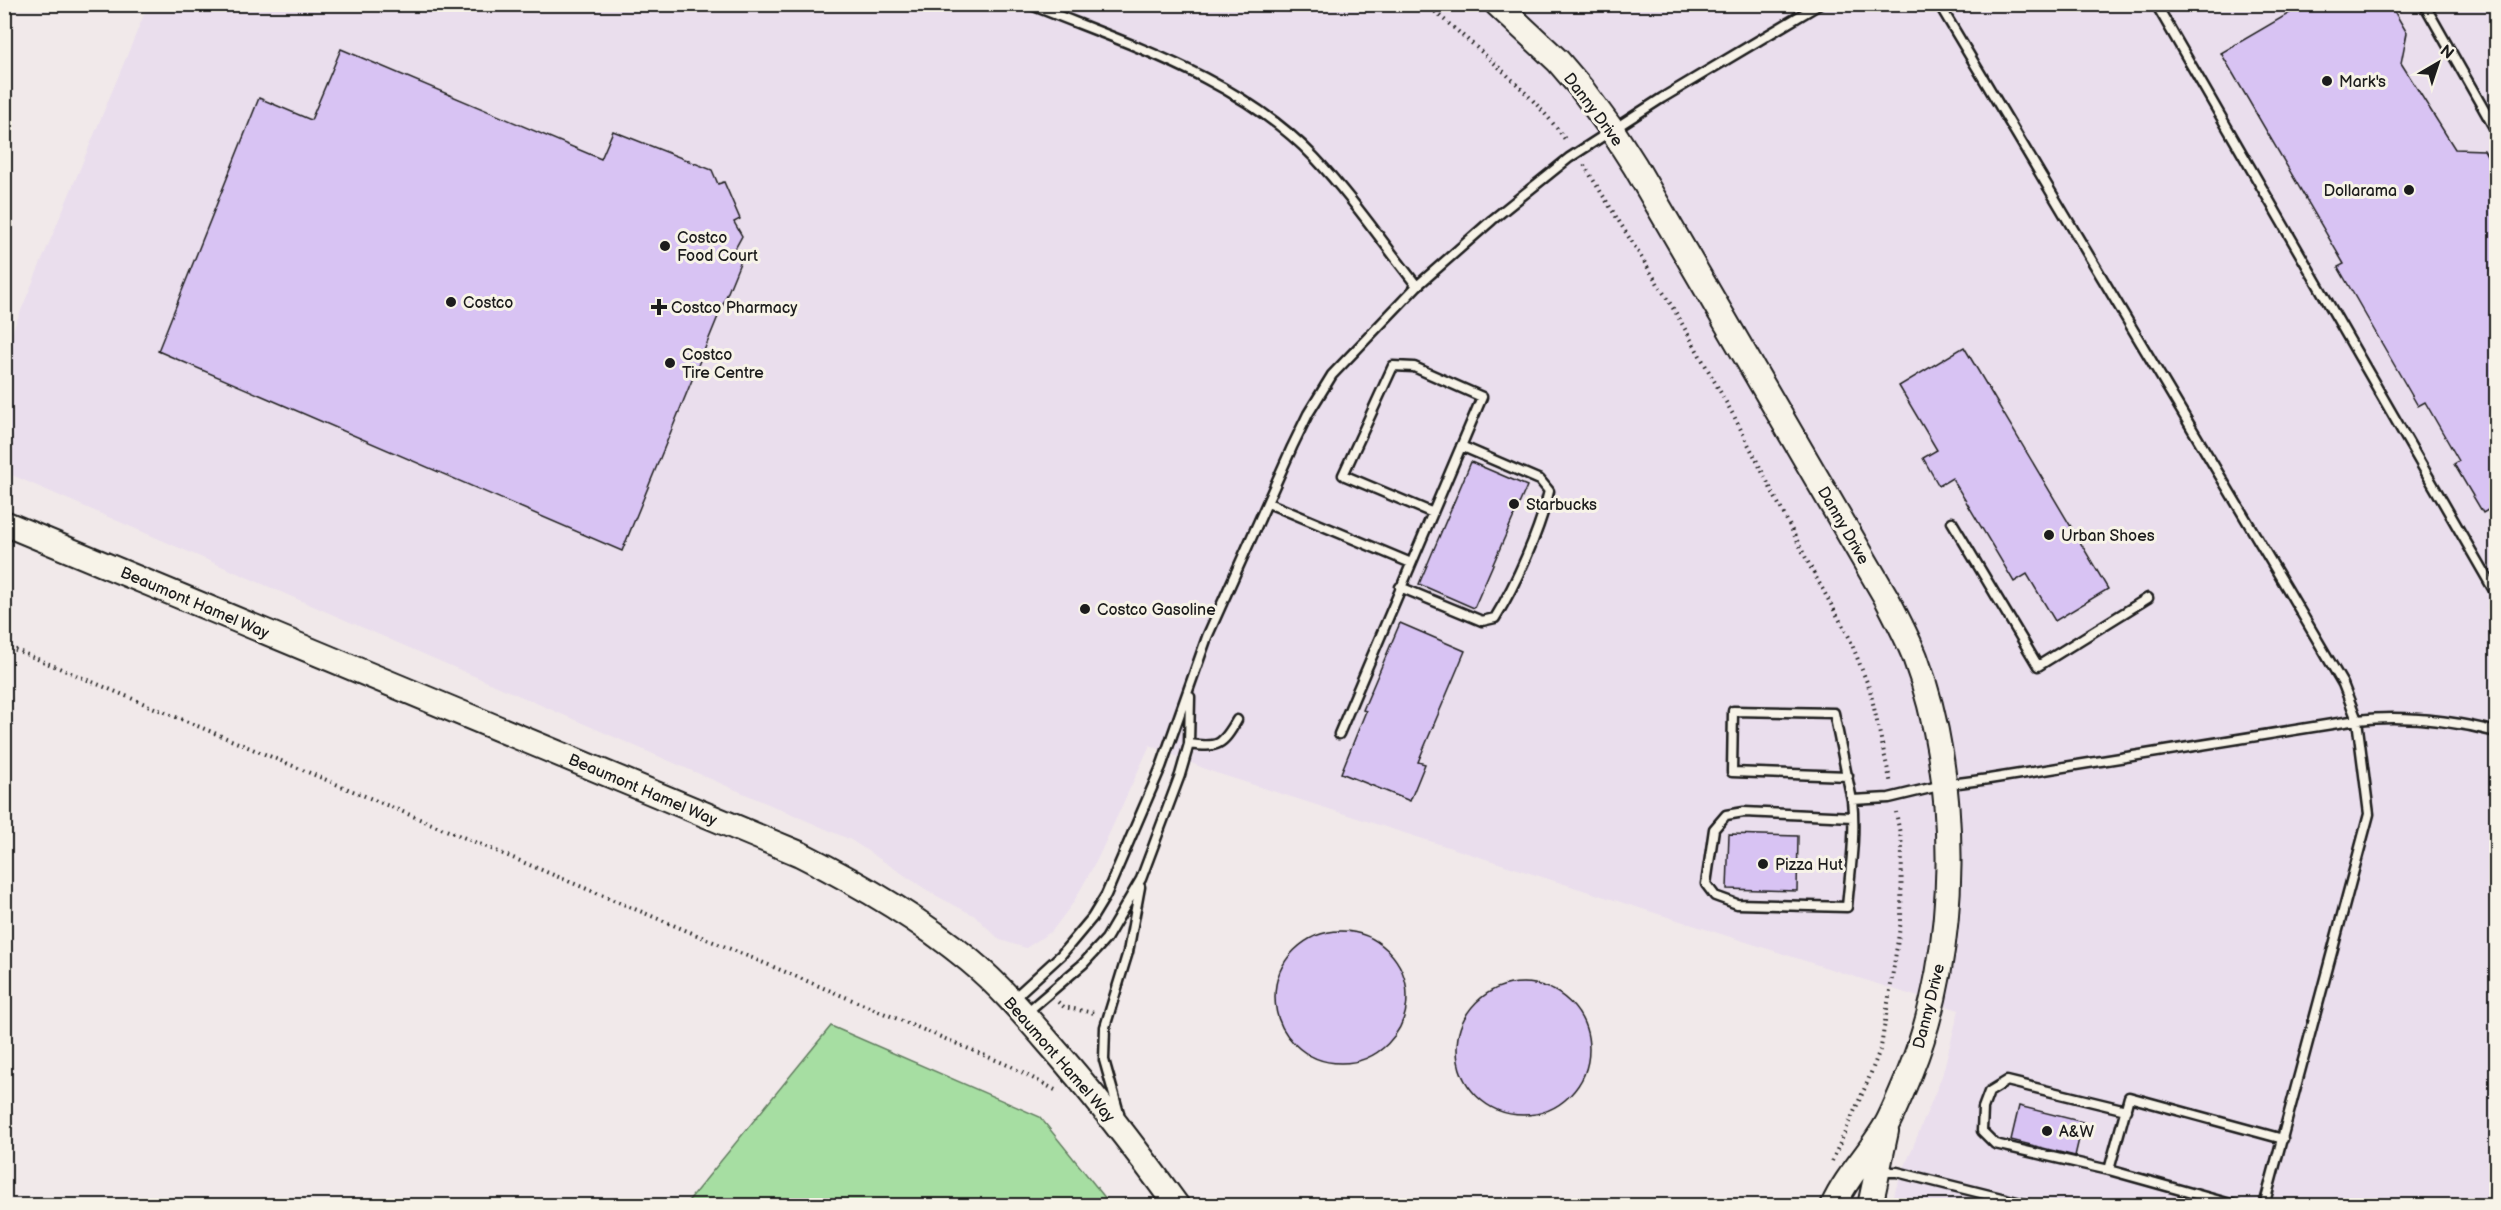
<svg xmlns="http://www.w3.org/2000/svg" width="2501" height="1210" font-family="'Balsamiq Sans',sans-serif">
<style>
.built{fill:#eadeed}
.green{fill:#a6dea2;stroke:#617d5f;stroke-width:1.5}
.building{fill:#d8c3f3;stroke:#1c1c1c;stroke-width:1.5}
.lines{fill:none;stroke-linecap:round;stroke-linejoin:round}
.lane-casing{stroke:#1c1c1c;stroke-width:13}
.secondary-casing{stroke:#1c1c1c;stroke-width:28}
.path{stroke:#1c1c1c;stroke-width:4;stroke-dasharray:1.5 4.5;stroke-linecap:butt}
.lane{stroke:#f7f3e8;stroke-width:8}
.secondary{stroke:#f7f3e8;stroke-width:24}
.poi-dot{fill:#1c1c1c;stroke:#f7f3e8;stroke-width:2}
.labels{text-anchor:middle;stroke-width:6;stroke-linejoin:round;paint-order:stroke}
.poi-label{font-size:16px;fill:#1c1c1c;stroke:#f7f3e8;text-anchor:start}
.street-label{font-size:16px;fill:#1c1c1c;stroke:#f7f3e8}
</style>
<rect width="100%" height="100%" fill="#f1e9ea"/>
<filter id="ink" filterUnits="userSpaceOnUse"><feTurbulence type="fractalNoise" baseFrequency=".0167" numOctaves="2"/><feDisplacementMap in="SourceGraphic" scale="12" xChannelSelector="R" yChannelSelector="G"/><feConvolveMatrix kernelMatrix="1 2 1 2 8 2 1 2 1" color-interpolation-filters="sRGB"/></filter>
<g filter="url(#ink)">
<path class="built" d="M148 5H2496V1205H1889L1942 1076 1959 1010 1210 771 1150 745 1097 860 1073 903 1052 931 1026 948 1000 940 975 916 933 894 851 840 5 472V349Z"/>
<path class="green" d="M831 1026 1040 1117 1111 1205H685Z"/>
<path class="building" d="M2305 4H2390L2407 33 2401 63 2455 149 2484 150 2496 172V505L2483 513 2454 464 2459 461 2425 402 2418 406 2373 328 2338 267 2344 264 2221 53Z
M341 49 601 159 613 131 712 170 718 184 724 182 740 219 734 222 742 236 735 249 744 253 622 551 158 351 259 98 311 120Z
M1964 347 2108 589 2055 621 2027 574 2014 582 1952 478 1939 486 1923 458 1937 450 1899 386Z
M1471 462 1527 486 1474 608 1419 584Z
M1400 623 1465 651 1418 762 1425 764 1410 801 1341 773 1366 711 1363 710Z
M1729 834 1798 836 1797 891 1727 889Z
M1275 997a66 66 0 1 1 132 0a66 66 0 1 1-132 0Z
M1457 1049a66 66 0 1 1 132 0a66 66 0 1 1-132 0Z
M2019 1106 2083 1122 2075 1156 2011 1140Z"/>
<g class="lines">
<defs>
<path id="lane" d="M1029 4C1127 44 1239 78 1314 157 1351 196 1383 243 1417 286
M1939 4 2288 590 2343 684 2357 720 2369 814 2264 1206
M2156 4 2496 594
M2424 4 2496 131
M1268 503 1411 563
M1952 522 2038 666 2148 598
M1400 587 1482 621 1495 618C1516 584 1540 530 1549 491L1540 480 1461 446
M1339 734 1482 397 1414 367 1393 366 1343 475 1433 513
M1189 744C1218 748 1222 746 1237 720
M1848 776 1732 772 1733 711 1834 713 1852 800 1889 798 1943 785 1989 779 2357 720C2404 715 2450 720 2496 732
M1852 800C1856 835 1850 872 1847 907L1737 904 1715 896 1706 884 1714 829 1726 815 1744 812 1853 817
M1014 998 1061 955 1092 918 1106 895 1161 767 1207 637 1292 447 1308 414 1332 375 1417 286 1492 220 1569 158 1662 98 1820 4
M1027 1012 1083 964 1106 939 1141 879 1180 775 1189 744 1190 697
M1119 1113 1104 1060 1105 1027 1128 952 1140 887
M2109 1170 1995 1144 1982 1131 1983 1108 1989 1092 2007 1081 2126 1110
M1878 1172H1897L2033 1206
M2238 1206 2109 1170 2129 1097 2283 1139"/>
<path id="secondary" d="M1497 4 1558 61 1581 88 1612 130 1635 166 1887 599C1897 618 1907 637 1915 657 1961 780 1960 950 1910 1072 1903 1089 1896 1106 1888 1122 1872 1151 1847 1175 1833 1206
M4 523 800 854C860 884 917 917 969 960 998 984 1023 1013 1048 1042 1094 1094 1136 1149 1177 1206
M1870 1206 1886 1131"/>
</defs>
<use href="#lane" class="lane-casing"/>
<use href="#secondary" class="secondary-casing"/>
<path class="path" d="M1426 4C1475 47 1530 89 1567 142
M1584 165 1676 313 1735 418 1812 570 1849 637 1870 690 1891 784
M4 645 1010 1066 1059 1092
M1058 1002 1064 1007 1094 1013
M1832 1161 1867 1083 1881 1047 1901 921 1902 845 1896 812"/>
<use href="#lane" class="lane"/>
<use href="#secondary" class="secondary"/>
</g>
</g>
<g class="poi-dot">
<circle cx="2327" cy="81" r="6"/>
<circle cx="2409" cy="190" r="6"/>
<circle cx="665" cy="246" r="6"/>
<circle cx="451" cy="302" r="6"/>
<path d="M656 298h6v6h6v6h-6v6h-6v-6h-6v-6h6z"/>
<circle cx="670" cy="363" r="6"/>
<circle cx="1514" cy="504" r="6"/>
<circle cx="2049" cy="535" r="6"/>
<circle cx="1085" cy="609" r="6"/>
<circle cx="1763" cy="864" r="6"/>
<circle cx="2047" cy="1131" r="6"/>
</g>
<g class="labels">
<g class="poi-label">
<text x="2339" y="87">Mark's</text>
<text x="2397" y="196" text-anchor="end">Dollarama</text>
<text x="677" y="243">Costco<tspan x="677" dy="18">Food Court</tspan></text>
<text x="463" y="308">Costco</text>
<text x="671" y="313">Costco Pharmacy</text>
<text x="682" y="360">Costco<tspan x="682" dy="18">Tire Centre</tspan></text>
<text x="1526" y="510">Starbucks</text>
<text x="2061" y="541">Urban Shoes</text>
<text x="1097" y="615">Costco Gasoline</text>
<text x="1775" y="870">Pizza Hut</text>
<text x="2059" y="1137">A&amp;W</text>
</g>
<g class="street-label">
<text transform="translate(1594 109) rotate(53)" y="6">Danny Drive</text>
<text transform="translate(1844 525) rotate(60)" y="6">Danny Drive</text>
<text transform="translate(195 602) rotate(23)" y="6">Beaumont Hamel Way</text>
<text transform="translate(643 789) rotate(23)" y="6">Beaumont Hamel Way</text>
<text transform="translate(1928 1006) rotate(-76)" y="6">Danny Drive</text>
<text transform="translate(1060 1059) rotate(49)" y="6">Beaumont Hamel Way</text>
</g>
</g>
<rect width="2501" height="1210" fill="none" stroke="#f7f3e8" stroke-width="24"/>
<rect x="12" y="12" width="2477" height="1186" fill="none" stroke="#1c1c1c" stroke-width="2" filter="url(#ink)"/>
<g transform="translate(2438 63) rotate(39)" stroke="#f7f3e8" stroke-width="4.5" paint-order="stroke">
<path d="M0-4.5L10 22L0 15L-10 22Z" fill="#1c1c1c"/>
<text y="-9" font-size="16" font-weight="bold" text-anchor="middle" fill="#1c1c1c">N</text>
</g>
</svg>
